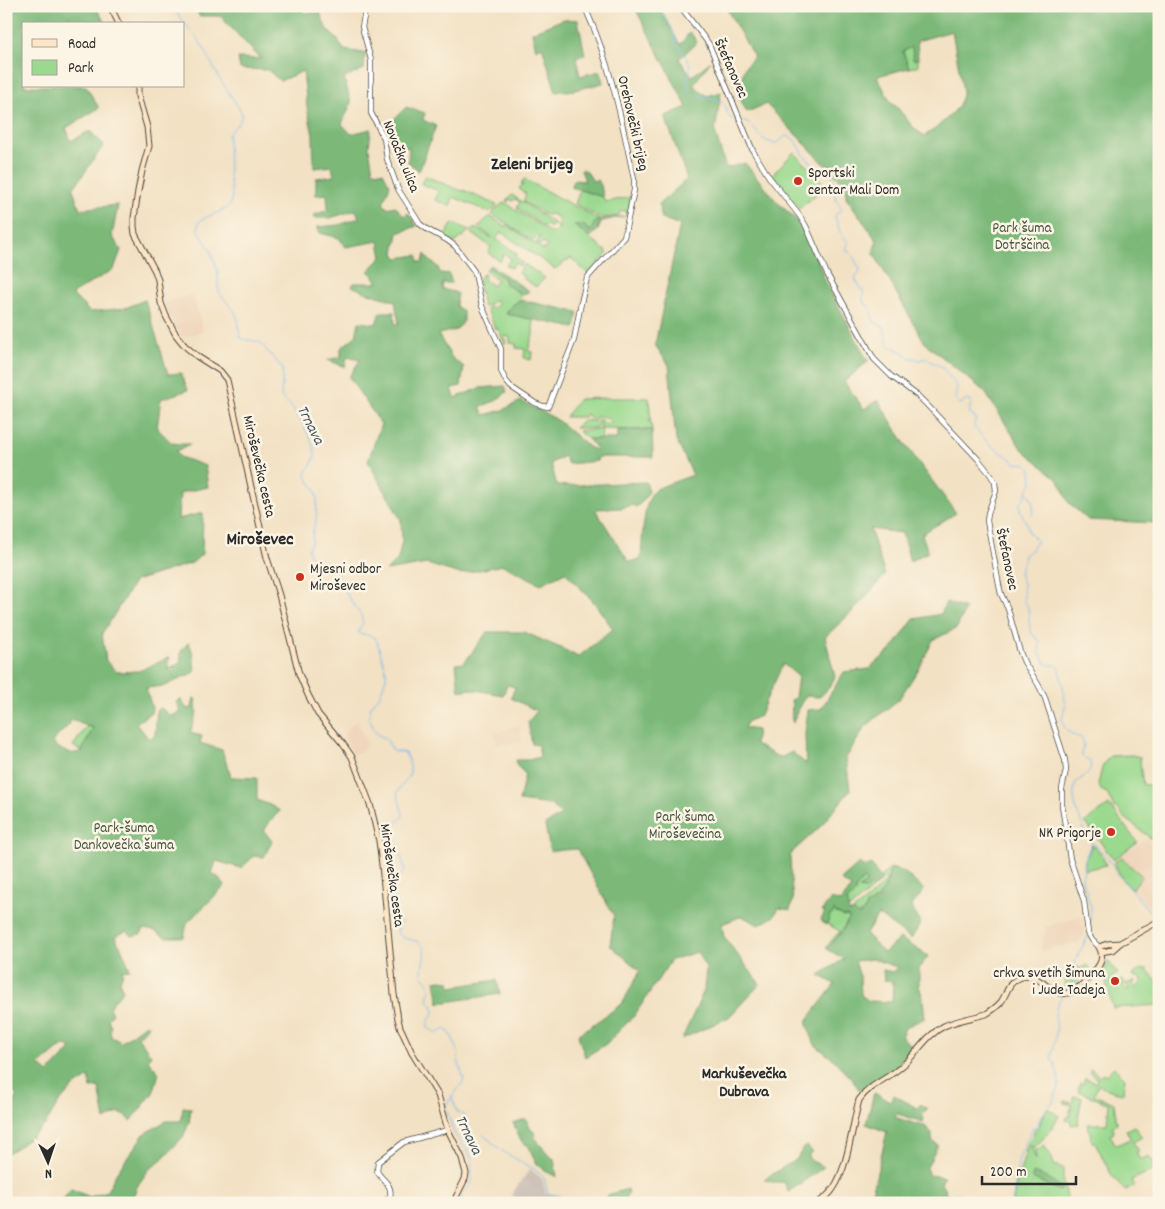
<svg xmlns="http://www.w3.org/2000/svg" width="1165" height="1209" font-family="Dekko,sans-serif">
<style>
.built{fill:#f0d6bc}
.industrial{fill:#cec2b9}
.green{fill:#9ad98e;stroke:#62825c}
.forest{fill:#7bb979;stroke:#537252;fill-rule:evenodd}
.lines{fill:none;stroke-linecap:round;stroke-linejoin:round}
.stream{stroke:#7cb9ef;stroke-width:1}
.tertiary-casing{stroke:#494642;stroke-width:6}
.secondary-casing{stroke:#494642;stroke-width:7}
.tertiary{stroke:#fff;stroke-width:4.5}
.secondary{stroke:#fde5c5;stroke-width:5}
.poi-dot{fill:#c8321e;stroke:#fcf5e5;stroke-width:2}
.labels{text-anchor:middle;stroke-width:5;stroke-linejoin:round;paint-order:stroke}
.street-label{font-size:15px;fill:#2b2b2b;stroke:#fcf5e5}
.poi-label{font-size:15px;fill:#2b2b2b;stroke:#fcf5e5;text-anchor:start}
.park-label{font-size:15px;fill:#475644;stroke:#fcf5e5}
.water-label{font-size:16px;font-style:italic;fill:#435666;stroke:#fcf5e5}
.neighbourhood-label{font-size:16px;font-weight:bold;fill:#2b2b2b;stroke:#fcf5e5}
.quarter-label{font-size:18px;font-weight:bold;fill:#2b2b2b;stroke:#fcf5e5}
</style>
<rect width="100%" height="100%" fill="#fcf5e5"/>
<filter id="ink" filterUnits="userSpaceOnUse"><feTurbulence type="fractalNoise" baseFrequency=".02" numOctaves="2"/><feDisplacementMap in="SourceGraphic" scale="10" xChannelSelector="R" yChannelSelector="G"/><feConvolveMatrix kernelMatrix="1 2 1 2 8 2 1 2 1" color-interpolation-filters="sRGB"/></filter>
<filter id="wash" filterUnits="userSpaceOnUse"><feTurbulence type="fractalNoise" baseFrequency=".0096" numOctaves="4" result="noise"/><feDisplacementMap in="SourceGraphic" scale="20" xChannelSelector="R" yChannelSelector="G"/><feGaussianBlur stdDeviation="1.12" result="paint"/><feColorMatrix in="noise" values="0 0 0 0 0 0 0 0 0 0 0 0 0 0 0 0 0 1.4 0 .05"/><feComposite in="paint" operator="in"/></filter>
<g filter="url(#wash)">
<rect width="100%" height="100%" fill="#f2e1c3"/>
<path class="built" d="M193 294 203 331 183 337 178 331H177L164 303Z
M357 721 367 745 364 747 365 749 353 754 344 736 345 732 353 723Z
M519 725 522 742 496 745 494 733Z
M1146 838 1159 850V914L1157 916 1134 891 1112 863Z
M1082 915 1085 934 1078 943 1040 951 1046 927Z"/>
<path class="industrial" d="M530 1169 542 1179 546 1194 557 1196 562 1201 561 1203H520L511 1195Z"/>
<path class="green" d="M912 46 913 59H918V66L909 68 902 51Z
M794 152 826 186 799 209 772 175Z
M425 176 462 191 463 190 497 205 489 212 453 197 450 206 435 200 439 191 421 184Z
M524 179 600 220 627 216 602 221 598 230V228L592 229V231H589L584 225 575 226 608 253 588 274 571 258 555 269 501 232 496 239 517 254 515 257 522 262 520 266 515 263 511 268 506 265 511 258 504 254 500 261 488 253 491 247 470 232 475 228 492 238V237L478 227 490 216 505 226 507 225 544 250 547 245 542 242 540 245 536 243 540 237 538 236 533 241 492 214 494 212 493 211 503 203 505 204 506 203 552 234 555 231 556 232 559 228 553 224 550 228 549 227V225L547 224 544 227 517 208 520 202 515 199 513 201 510 199 508 202 506 201 512 195 559 227 560 225 557 223 560 219 552 214 546 215 524 202V199L526 194 521 191 519 188 523 185 521 184Z
M580 190 603 197 605 202 632 197 628 214 626 215V211H620L619 216 601 218 578 206 575 204Z
M453 223 470 230 455 243 444 237Z
M524 264 545 278 536 287 523 278 524 277 518 273Z
M488 267 504 279 505 284 523 295 518 299 520 300 510 307 506 313 533 319V335L528 351 532 352 531 360 524 358 525 349 516 348V344L510 343V337L505 336 506 343 505 344 498 329H495L490 316 486 309 490 306 492 308 498 304 495 300 485 307 483 306 478 279 483 274 485 275 483 279 493 286 497 279 485 271Z
M604 398H649L651 420H649V422H651L652 430 602 429 601 439H588L578 431 601 429V425H597L596 428H575L581 421 601 420V423H610V419L602 417 589 418 588 414H585V417H565L579 399Z
M87 726 93 728 82 751 73 746Z
M1132 755 1140 757 1141 772 1143 785 1154 784 1159 782V845L1124 817 1116 807 1114 808 1107 793 1101 790 1098 784C1102 771 1100 767 1110 756Z
M1109 805 1137 842 1114 860 1085 822Z
M1092 845 1101 853 1106 865 1084 870 1085 860Z
M1122 857 1127 863 1142 876 1132 889 1123 881 1114 863Z
M891 868 881 899 873 903 858 916 853 911 868 899 887 880 885 878 881 881 880 877Z
M863 879 867 882 860 888 869 886 872 889 855 904 848 909 847 901 856 892 855 890Z
M834 910 848 915 849 919C846 922 845 925 843 929 839 936 832 942 827 949L826 948 830 942 840 931 827 924 830 915Z
M1107 960 1118 974 1110 978 1111 985H1113L1123 980 1126 983 1123 984 1126 992 1129 990 1126 984 1134 981 1135 982 1132 984 1135 988 1142 983 1141 981 1142 980 1139 977H1135L1133 975 1141 969 1144 970 1146 968 1159 984V1005L1113 1008 1104 975Z
M1086 965 1091 969 1085 975 1083 974 1081 976 1082 978 1076 986 1067 992 1066 990C1073 985 1077 978 1073 970 1074 980 1071 985 1064 991H1062L1066 982 1063 977 1067 975 1068 974H1070L1072 966 1073 968 1074 967 1082 968Z
M1114 1067 1125 1078 1123 1093 1113 1091 1098 1085 1094 1095 1114 1103 1117 1124 1112 1127 1114 1133 1110 1135 1116 1145 1131 1139 1126 1130 1134 1126 1142 1137 1133 1142 1139 1151 1136 1152 1140 1160 1149 1156 1155 1164 1153 1167 1152 1171 1131 1180 1134 1186 1125 1191 1111 1174 1095 1142H1092L1088 1124H1107L1109 1104 1078 1091 1080 1083 1083 1084 1085 1078 1096 1083 1097 1079 1089 1072 1091 1069 1099 1076 1103 1073 1106 1075Z
M1075 1096 1082 1098 1079 1112 1078 1124 1071 1125V1122L1066 1120 1067 1117H1070V1110H1071L1072 1105 1064 1103 1065 1101 1073 1103Z
M1047 1108 1059 1116C1052 1128 1044 1139 1034 1148L1031 1146 1036 1160 1035 1151 1044 1145 1052 1158 1054 1165 1063 1168V1178L1068 1203H1013L1015 1190 1027 1146 1035 1130 1039 1125Z"/>
<path class="forest" d="M6 6H67L70 9 76 6H95L106 24H75L69 16 67 24H24V86H86L99 108 66 128 71 141 90 131 104 145 73 189 80 209 118 205 112 236 121 250 114 269 72 294 90 312 125 308 145 300 168 374 181 373 188 390 161 399 157 428 172 443 179 444H191L176 451 180 457 205 466 208 487 180 493 178 519 203 513 202 554 192 563 135 581 102 634 106 661 117 672 139 671 169 657 168 670 181 662V651L189 642 193 654 195 672 165 686 146 688 152 708 151 713 136 723 149 739 155 735 157 710 160 708 172 716 180 712 177 702 180 699 187 709 192 708 194 698H195L197 712 190 733 202 736 200 743 222 750 231 777 257 778V800L270 805 280 811 271 820 264 831 272 841 264 857 254 856 241 868 216 861 212 874 218 877 225 886 187 923 184 937H165L155 931 144 929 141 934 131 936 126 931 115 937 122 950 130 969 122 970 123 974C119 981 119 983 123 990L109 1007 112 1014 108 1019 111 1027 110 1032 112 1038 118 1039 120 1043 144 1025H149L138 1037 151 1055 148 1060 159 1073 153 1093 131 1121 125 1115 118 1113 105 1120 99 1087 91 1088 89 1077 72 1088 58 1104 45 1125 21 1145 6 1154V1106L18 1097 6 1084ZM71 720 93 728 82 751C71 757 60 750 52 742L69 725ZM64 1046H67L70 1048V1050L48 1073 39 1065 57 1050Z
M196 6H301L305 13H320L326 28 338 40 344 50 365 53 364 69 344 78 351 103 342 124 351 134 371 129 369 148 373 171 383 172 390 185 383 203 387 208 395 206 404 216 408 213 417 226 398 233 394 253 397 258 418 255V262H423L425 254 429 260 438 267 440 273 449 274 452 283H443L442 289 457 293 456 306 463 311V322L456 330 438 334 452 358 464 367 461 386 452 388 455 398 480 388 505 386 507 392 495 401 480 407 484 415 503 410 521 401 556 419 590 448 596 450V448L588 439H617V430H652L653 457H598L597 461 568 464 564 456 551 463 557 486 646 482 649 491 643 501 636 507 632 505 621 508 595 509 629 562 641 559C642 544 643 501 654 491 657 487 686 478 693 475L676 440 669 365 655 345 680 225 661 218 659 204 687 179 665 116 687 107 634 6H659L680 45 690 32 697 42 679 59 692 76 710 62 693 85 707 96 721 92 715 132 726 168 745 163 777 202 797 220 813 248 826 283 868 361 844 382 864 409 878 400 905 444 956 513 922 534 928 552 910 561 902 533 870 529 885 575 853 611 825 637 835 677 829 688 820 697 806 696C799 705 797 712 793 723 790 717 793 708 791 700L795 698 798 676 783 664 766 700 760 716 748 721 744 728 757 730 755 744 780 758 792 752 806 764 805 733 808 710 821 709 844 672 869 669 892 649 914 619 941 614 946 602 965 609 957 628 933 640 920 667 899 699 865 727 846 758 850 791 819 828 790 854 791 880 793 900 790 910 779 908 773 917 759 925 742 916 722 924 724 937 760 984 729 1017 682 1039 704 991 706 968 697 952 671 960 634 1016 606 1044 585 1057 578 1035 622 1004 640 971 610 945 614 916 577 849 550 851 545 825 561 815 551 805 519 801 525 774 516 765V760H529L540 757 538 745 532 744 528 722 537 711 511 698 515 687 507 685 503 695 470 689 459 691 456 664 464 663 487 632H524L565 650 578 657 613 629 593 601 565 572 541 584 503 565 460 574 427 564 386 571 398 559 402 541 401 520 368 461 381 424 349 377 360 360 347 357 345 367 328 360 341 357V348L356 336 359 322 376 324 380 312H394L395 324H399L395 301 365 292 352 286 354 283H377L376 279 368 271 382 257 379 241 346 247 339 238 320 233 317 227 339 225 359 218 356 210 330 218H314V215L328 210 327 194 316 195V178L334 176 332 166 314 168 313 135 307 107 303 71 280 81 268 70 240 69 238 58 261 59 220 16H199Z
M725 6H1159V523L1088 520 1069 503 1059 481 1021 448 985 392 925 343 873 252 877 241 846 197V186L766 104 747 112 739 97 743 91C742 75 741 69 754 57ZM952 31 963 91 959 105 953 113 935 129 924 136 913 127 897 107 891 103 877 76 909 68 903 51 912 47 913 59H918L917 41Z
M564 19 578 20 585 55 576 57 580 76 601 71 603 83 575 90 556 92 542 46 536 49 532 32Z
M406 107 425 113 423 120 436 126 419 171 408 162 409 147 394 149 389 124Z
M582 169 587 172 593 181 597 180 601 185 603 197 571 187 573 180 585 181 581 170Z
M599 220 600 221 597 231 590 237 574 225H584L589 231H591C594 225 592 223 599 220Z
M490 265 529 291 523 295 505 284 504 279 488 267Z
M520 300 578 312 575 328 506 314 510 307Z
M860 863 863 867 871 865 880 877 881 881 872 889 869 886 867 890 859 888 867 882 863 879 855 890 856 892 847 901 848 909 850 913 853 911 859 916 865 910 866 905 873 903 874 900 880 899 878 896C886 891 889 877 891 868L904 872 924 890 911 907 921 923 911 939 878 915 866 934 884 953 900 938 928 956 919 969V985L923 999 925 1018 906 1027 901 1036 915 1049 899 1065 860 1091 853 1080 834 1060 815 1045 806 1022 835 984 819 975 844 959 827 949C832 942 839 936 843 929 845 925 846 923 849 919L848 916 843 917 841 915 836 913 834 910 833 914 830 915 827 924 825 925 821 920 825 912 822 911 831 899 840 902 851 888 841 880ZM873 959 897 967 893 972 883 970 884 980 893 981 892 1002 869 1001 861 995 860 977 855 961Z
M440 980 450 981 451 987 497 980 500 994 439 1003 435 981Z
M874 1093 890 1101 894 1095 917 1108 921 1104 927 1109 922 1115 924 1118 923 1122 898 1114 894 1117 916 1124 925 1126 932 1134V1141L938 1145 927 1167 928 1175 944 1177 941 1183 942 1186 944 1187 946 1195 959 1194 960 1198 952 1200V1202L954 1203H872V1193L887 1132 866 1124Z
M183 1107 191 1108 189 1123 183 1137 162 1159 149 1169 138 1185 130 1203H64L63 1199 71 1189 90 1197 107 1191 116 1174 144 1134 166 1121H181Z
M526 1119 530 1128 534 1132 536 1140 551 1157 554 1159 557 1177C540 1169 534 1164 529 1146L522 1142 513 1123Z
M807 1146 812 1151 808 1156 810 1160 824 1167 788 1192 784 1182C777 1182 771 1183 764 1179L797 1159 803 1148Z
M1033 1173 1045 1177 1061 1187 1062 1189 1060 1191 1032 1178Z
M627 1189 628 1194 625 1197 628 1203H609L607 1195Z"/>
<g class="lines">
<path class="stream" d="M175 6 178 15 197 38 205 50 218 76 242 113C241 124 233 127 228 135L229 175 232 196 230 204 227 208 201 220 198 224V230L210 249 218 272V286L220 294 235 312 238 320 240 337 243 339 260 342 283 369 281 396C284 401 288 402 292 407 299 415 316 446 315 456 313 463 309 468 306 474L307 478 315 489 317 498 316 521 313 530 312 541 308 550 310 555 317 562 326 561 335 565 337 569 338 578 345 590 349 598 361 615 363 623 359 630V633C367 637 371 632 377 641L386 671V678L380 695 371 706 369 717 372 725 375 731 377 734 386 739 394 752H403L405 753C416 775 408 775 397 793L403 814 402 818 391 827V833L395 839 405 869V872L396 879 391 890 397 903V915L401 922 397 932C404 942 413 937 421 944 428 950 422 963 422 971 422 978 426 978 429 984 431 988 429 995 428 1000 442 1018 427 1012 428 1028 435 1033 438 1034 445 1029L450 1033 457 1048 459 1065 464 1079 463 1082 446 1105V1109L454 1133 462 1145 467 1150 472 1159V1181L471 1185 461 1195 464 1203
M657 6 671 26 677 43 690 64V72L688 76V92C698 98 713 95 722 102 731 110 722 119 739 120
M743 121 751 125 763 139 774 144 777 143 786 136C797 137 800 149 805 157 807 159 809 160 811 162 817 168 820 173 829 171L833 176 836 189 835 195 837 201 842 210 835 215C835 218 840 233 842 235 844 238 846 240 848 242L846 251 850 252 852 255 860 269 859 273 855 279 864 293 863 301 869 307 874 322 884 327 888 346 904 352 909 358H914L919 360 927 358 932 362 941 366 957 386C957 394 952 399 960 404L967 400 971 402 969 413 976 418 974 425 975 428 989 444 1011 459 1015 463 1027 464 1031 469 1032 484C1025 490 1029 495 1020 502V510L1027 524 1029 533 1037 541 1031 550 1024 555 1023 564 1019 573 1023 584 1024 601 1028 607 1030 630 1032 634 1039 640 1040 644 1039 651 1045 663 1048 665H1056L1059 668C1061 678 1066 697 1065 707 1063 714 1060 719 1064 726 1065 728 1069 733 1072 734 1075 737 1080 736 1082 739 1089 749 1072 754 1090 761 1093 772 1084 777 1076 782 1071 797 1076 810 1082 824 1085 831 1086 836 1092 842L1086 857 1082 879 1091 906 1089 933
M1027 493C1034 497 1034 508 1032 515
M1092 842 1104 853 1116 872 1157 920
M1065 990C1079 980 1071 976 1074 963L1088 936
M452 1097 457 1112 463 1115 470 1125
M483 1135 505 1153 534 1169 544 1178 548 1194 558 1195 563 1198
M569 1199 573 1203
M1012 1203 1019 1158 1024 1146 1032 1129 1038 1126 1040 1118 1054 1101 1059 1086 1058 1075 1055 1065 1051 1058C1053 1050 1055 1042 1056 1034 1058 1015 1050 1015 1062 996"/>
</g>
</g>
<g filter="url(#ink)">
<g class="lines">
<defs>
<path id="tertiary" d="M366 6 362 27 371 60V113L384 138 387 159 398 189 420 224 428 230 447 240 455 246 474 271 476 278 482 306 501 349V371L506 381 511 387 535 403 543 406 548 407 574 340 581 303 587 278 624 237 634 190V179C622 122 611 65 587 12V6
M680 6 709 44 753 151 769 177 799 215 806 226 827 274 874 359 891 376 918 396 927 405 978 459 990 474 995 482 996 491 988 513 987 521 999 585 1001 594 1008 609 1020 652 1024 662 1038 684 1045 698 1065 760 1066 770 1062 789V805L1070 859 1084 901 1088 933 1092 940 1099 947
M382 1203 390 1197C393 1184 382 1181 377 1171L378 1162 404 1142 448 1130"/>
<path id="secondary" d="M110 6 119 24
M138 86V96L147 127 149 146 142 171 138 191 134 218V226L135 234 155 271 158 280 161 303 166 316 176 335 185 346 198 357 220 371 227 380 267 558 279 595 299 674 308 695 318 714 343 744 352 757 370 804 379 841 382 865 394 994 398 1019 400 1027 412 1053 438 1095 448 1130 462 1158 464 1166 466 1173 465 1179 456 1197V1203
M1101 952 1112 950 1120 943 1159 921
M818 1203C824 1199 829 1195 833 1189 848 1168 852 1126 859 1100 870 1084 888 1079 902 1066 917 1054 926 1035 944 1026 957 1020 972 1018 986 1014 991 1011 997 1007 1001 1002 1007 994 1008 982 1019 978 1040 969 1050 998 1068 993 1078 991 1090 977 1097 968 1102 962 1103 954 1099 947L1107 944 1120 943"/>
</defs>
<use href="#tertiary" class="tertiary-casing"/>
<use href="#secondary" class="secondary-casing"/>
<use href="#tertiary" class="tertiary"/>
<use href="#secondary" class="secondary"/>
</g>
</g>
<g class="poi-dot">
<circle cx="798" cy="181" r="5"/>
<circle cx="300" cy="577" r="5"/>
<circle cx="1111" cy="832" r="5"/>
<circle cx="1115" cy="981" r="5"/>
</g>
<g class="labels">
<g class="street-label">
<text transform="translate(732 68) rotate(66)" y="5">Štefanovec</text>
<text transform="translate(634 123) rotate(77)" y="5">Orehovečki brijeg</text>
<text transform="translate(402 156) rotate(68)" y="5">Novačka ulica</text>
<text transform="translate(260 466) rotate(77)" y="5">Miroševečka cesta</text>
<text transform="translate(1008 559) rotate(78)" y="5">Štefanovec</text>
<text transform="translate(393 875) rotate(82)" y="5">Miroševečka cesta</text>
</g>
<g class="poi-label">
<text x="808" y="177">Sportski<tspan x="808" dy="17">centar Mali Dom</tspan></text>
<text x="310" y="573">Mjesni odbor<tspan x="310" dy="17">Miroševec</tspan></text>
<text x="1101" y="837" text-anchor="end">NK Prigorje</text>
<text x="1105" y="977" text-anchor="end">crkva svetih Šimuna<tspan x="1105" dy="17">i Jude Tadeja</tspan></text>
</g>
<g class="park-label">
<text x="1022" y="232">Park šuma<tspan x="1022" dy="17">Dotrščina</tspan></text>
<text x="685" y="821">Park šuma<tspan x="685" dy="17">Miroševečina</tspan></text>
<text x="124" y="832">Park-šuma<tspan x="124" dy="17">Dankovečka šuma</tspan></text>
</g>
<g class="water-label">
<text transform="translate(312 424) rotate(63)" y="6">Trnava</text>
<text transform="translate(470 1134) rotate(64)" y="6">Trnava</text>
</g>
<g class="neighbourhood-label">
<text x="744" y="1078">Markuševečka<tspan x="744" dy="18">Dubrava</tspan></text>
</g>
<g class="quarter-label">
<text x="532" y="169">Zeleni brijeg</text>
<text x="260" y="544">Miroševec</text>
</g>
</g>
<rect width="1165" height="1209" fill="none" stroke="#fcf5e5" stroke-width="25"/>
<rect x="22" y="22" width="162" height="65" fill="#fcf5e5" stroke="#a8a49b"/>
<rect x="32" y="39" width="25" height="8" fill="#fde5c5" stroke="#a8a49b"/>
<text x="68" y="48" font-size="15" fill="#2b2b2b">Road</text>
<rect x="32" y="60" width="25" height="15" fill="#9ad98e" stroke="#a8a49b"/>
<text x="68" y="72" font-size="15" fill="#2b2b2b">Park</text>
<g transform="translate(48 1162) rotate(177)" stroke="#fcf5e5" stroke-width="4" paint-order="stroke">
<path d="M0-4L9 19L0 12L-9 19Z" fill="#2b2b2b"/>
<text y="-8" font-size="14" font-weight="bold" text-anchor="middle" fill="#2b2b2b">N</text>
</g>
<path d="M982 1176v8h94v-8" fill="none" stroke="#2b2b2b" stroke-width="2.5"/>
<text x="990" y="1176" font-size="15" fill="#2b2b2b" stroke="#fcf5e5" stroke-width="4" paint-order="stroke">200 m</text>
</svg>
